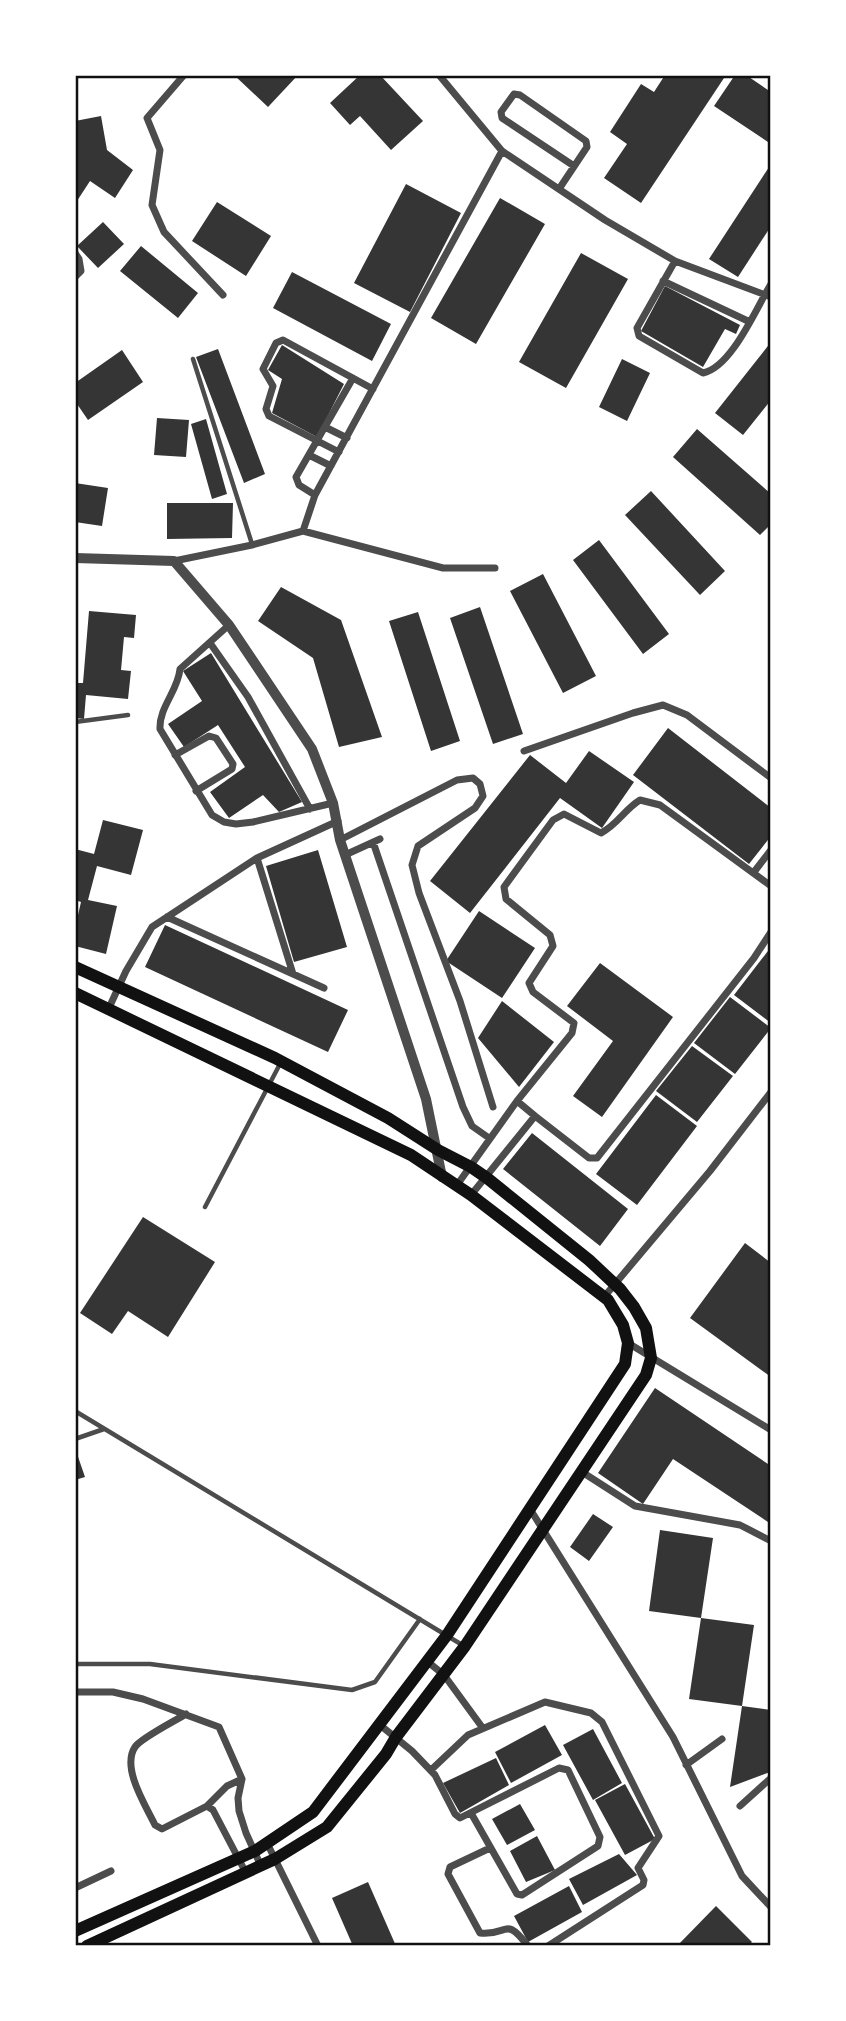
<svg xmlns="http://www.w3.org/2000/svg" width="846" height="2021" font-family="Roboto,sans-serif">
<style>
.building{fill:#353535}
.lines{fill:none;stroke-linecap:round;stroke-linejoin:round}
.service{stroke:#4c4c4c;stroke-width:4.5}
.minor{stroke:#4c4c4c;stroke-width:7}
.tertiary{stroke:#4c4c4c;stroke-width:10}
.secondary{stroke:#111;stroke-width:12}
.neatline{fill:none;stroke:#111;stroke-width:2.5}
</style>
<rect width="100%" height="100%" fill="#fff"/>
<path class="building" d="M234 75H298L268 107Z
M360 75H380L423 121 391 150 360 116 350 125 330 103Z
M665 75H726L641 203 604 178 627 144 610 132 641 84 654 92Z
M735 75H746L771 92V144L714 106Z
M101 116 107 150 133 170 115 198 90 181 75 204V121Z
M771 164V226L738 277 709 259Z
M406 184 461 213 410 312 354 283Z
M500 198 545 224 476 344 431 318Z
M217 202 271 236 246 276 192 241Z
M103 222 124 244 98 268 77 246Z
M141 246 198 293 178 318 120 271Z
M581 253 628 279 566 388 519 362Z
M292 272 391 324 372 361 273 308Z
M665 286 740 325 736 334 725 329 703 367 641 331Z
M771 342V400L743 435 715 413Z
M282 345 344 384 317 437 272 413 282 379 268 370Z
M218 349 265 474 244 483 196 357Z
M122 350 143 382 88 420 75 401V383Z
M622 359 650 373 627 421 599 407Z
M157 418 189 420 186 457 154 455Z
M206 419 227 494 212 499 191 424Z
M697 429 771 494V524L760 535 673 457Z
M75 483 108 488 102 526 75 522Z
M651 491 725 571 700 595 625 515Z
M167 503H233L232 538 167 539Z
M599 540 669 634 643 654 573 560Z
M543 574 596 676 563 693 510 591Z
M281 587 341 620 382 737 339 747 313 658 258 621Z
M480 607 523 734 493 744 450 618Z
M89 611 136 615 134 638 124 637 121 670 131 671 128 699 86 695 84 719 75 718V683H83Z
M418 612 460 741 431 751 389 621Z
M211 653 302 802 279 812 263 795 229 818 210 792 245 767 218 725 184 747 168 724 202 701 183 671Z
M668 728 771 808V836L749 864 633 775Z
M589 751 634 782 602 828 560 798 470 913 430 881 530 755 566 783Z
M103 820 143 830 131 875 97 866 88 900 117 906 106 954 75 946V928L81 902 75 900V849L94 854Z
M318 850 347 947 294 962 266 866Z
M479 911 535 948 502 998 446 961Z
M165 925 348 1010 328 1052 145 967Z
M771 947V1023L734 995Z
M600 963 673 1017 602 1117 573 1096 613 1041 567 1006Z
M730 997 771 1028 735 1074 694 1043Z
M502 1001 554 1042 519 1087 478 1038Z
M692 1046 733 1076 697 1122 656 1091Z
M656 1095 697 1126 637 1205 596 1174Z
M532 1133 628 1209 600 1246 503 1169Z
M143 1217 215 1262 168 1337 128 1311 112 1334 80 1313Z
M745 1243 771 1263V1306L769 1308 771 1310V1377L690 1318Z
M655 1388 771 1466V1524L673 1459 643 1504 598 1473Z
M75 1448 85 1477 75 1480Z
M593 1514 613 1527 589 1561 570 1547Z
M660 1530 713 1538 701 1618 649 1611Z
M701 1618 754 1625 742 1706 689 1699Z
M742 1706 771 1710V1769L770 1772 730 1787Z
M545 1725 562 1755 511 1783 495 1752Z
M593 1729 622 1783 593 1800 563 1745Z
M496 1758 509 1785 460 1813 443 1783Z
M625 1784 655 1839 625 1855 595 1800Z
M520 1804 535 1830 507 1845 492 1819Z
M537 1836 555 1870 526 1882 510 1851Z
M619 1854 637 1875 583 1905 569 1879Z
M368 1882 396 1946H353L332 1898Z
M569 1886 582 1912 528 1942 514 1916Z
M716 1906 752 1942 748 1946H677Z"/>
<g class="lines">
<path class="service" d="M193 359 252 544
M75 722 128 715
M205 1207 281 1062
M75 1411 464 1646
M75 1439 104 1429
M75 1664H150L352 1690 375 1682 420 1619"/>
<path class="minor" d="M184 75 147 118 160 150 152 205 164 232 223 295
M439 75 502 151 605 220 675 261 771 297
M559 189 587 147 586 141 520 95 514 94 501 112 502 118 574 166
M75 253 79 259 81 271 75 277
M675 261 637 328 639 336 703 373C732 367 756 308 771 284
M663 281 750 322
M325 427 347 438
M339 452 269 416 266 409 273 386 263 369 276 343 283 340 373 389
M309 455 331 466
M315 495 299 485 296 477 353 378
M303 531 315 495 502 151
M174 561 252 545 303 531 443 568H495
M229 625 180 669C178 691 159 707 160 729L212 815 224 822 236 824 253 822 333 803
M210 643 248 697 310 809
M524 751 633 713 663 705 687 715 771 778
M175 755 209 736 216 738 233 764 232 769 196 791
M340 840 457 780 473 778 480 784 483 796 475 808 418 846 412 865 419 893 460 1001 493 1107
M373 842 463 1107 472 1126 489 1138
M345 855 380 839
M257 858 293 974
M754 872 771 850
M167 917 324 988
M108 1010 126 971 152 927 257 858 338 821
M517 1101 535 1116
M457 1185 517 1101 572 1033 574 1023 533 992 529 983 553 946 550 935 506 899 504 887 553 820 564 814 601 833C617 825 625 809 640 800L660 805 771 886
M471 1195 535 1116 589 1158H597L754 958 771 932
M604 1297 710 1171 771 1092
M628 1343 771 1430
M582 1472 635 1506 740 1525 771 1541
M530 1509 673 1737 742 1876 771 1907
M428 1662 444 1675 482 1727
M75 1692H113L143 1699 219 1727 242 1779 238 1798 239 1811 246 1833 261 1866
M186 1714C175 1721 141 1738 135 1747 121 1768 146 1806 155 1825L162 1829 207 1806 213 1810 246 1873
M380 1725 412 1751 435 1775 455 1814 460 1818 559 1768 568 1770 600 1837 598 1846 522 1895 517 1894 471 1813
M686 1765 722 1739
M431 1770 468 1735 545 1702 591 1713 602 1722 659 1836 638 1868 644 1880 643 1885 548 1946
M207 1806 227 1786 242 1779
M740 1806 771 1778
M267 1843 318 1946
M490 1848 450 1867 448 1874 480 1933C509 1936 504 1915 528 1946
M75 1888 111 1871"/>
<path class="tertiary" d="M75 558 174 561 229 625 312 749 333 803 340 840 426 1099 442 1177"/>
<path class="secondary" d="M75 967 275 1058 388 1118 438 1150 471 1167 487 1178 589 1260 620 1289 634 1307 646 1328 651 1358 646 1375 465 1646 396 1737 386 1754 327 1827 275 1859 87 1946
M75 993 411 1155 471 1195 608 1300 623 1325 628 1343 625 1364 447 1635 313 1812 255 1851 75 1931"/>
</g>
<rect width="846" height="2021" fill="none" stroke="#ffffff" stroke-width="154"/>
<rect x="77" y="77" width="692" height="1867" class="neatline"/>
</svg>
